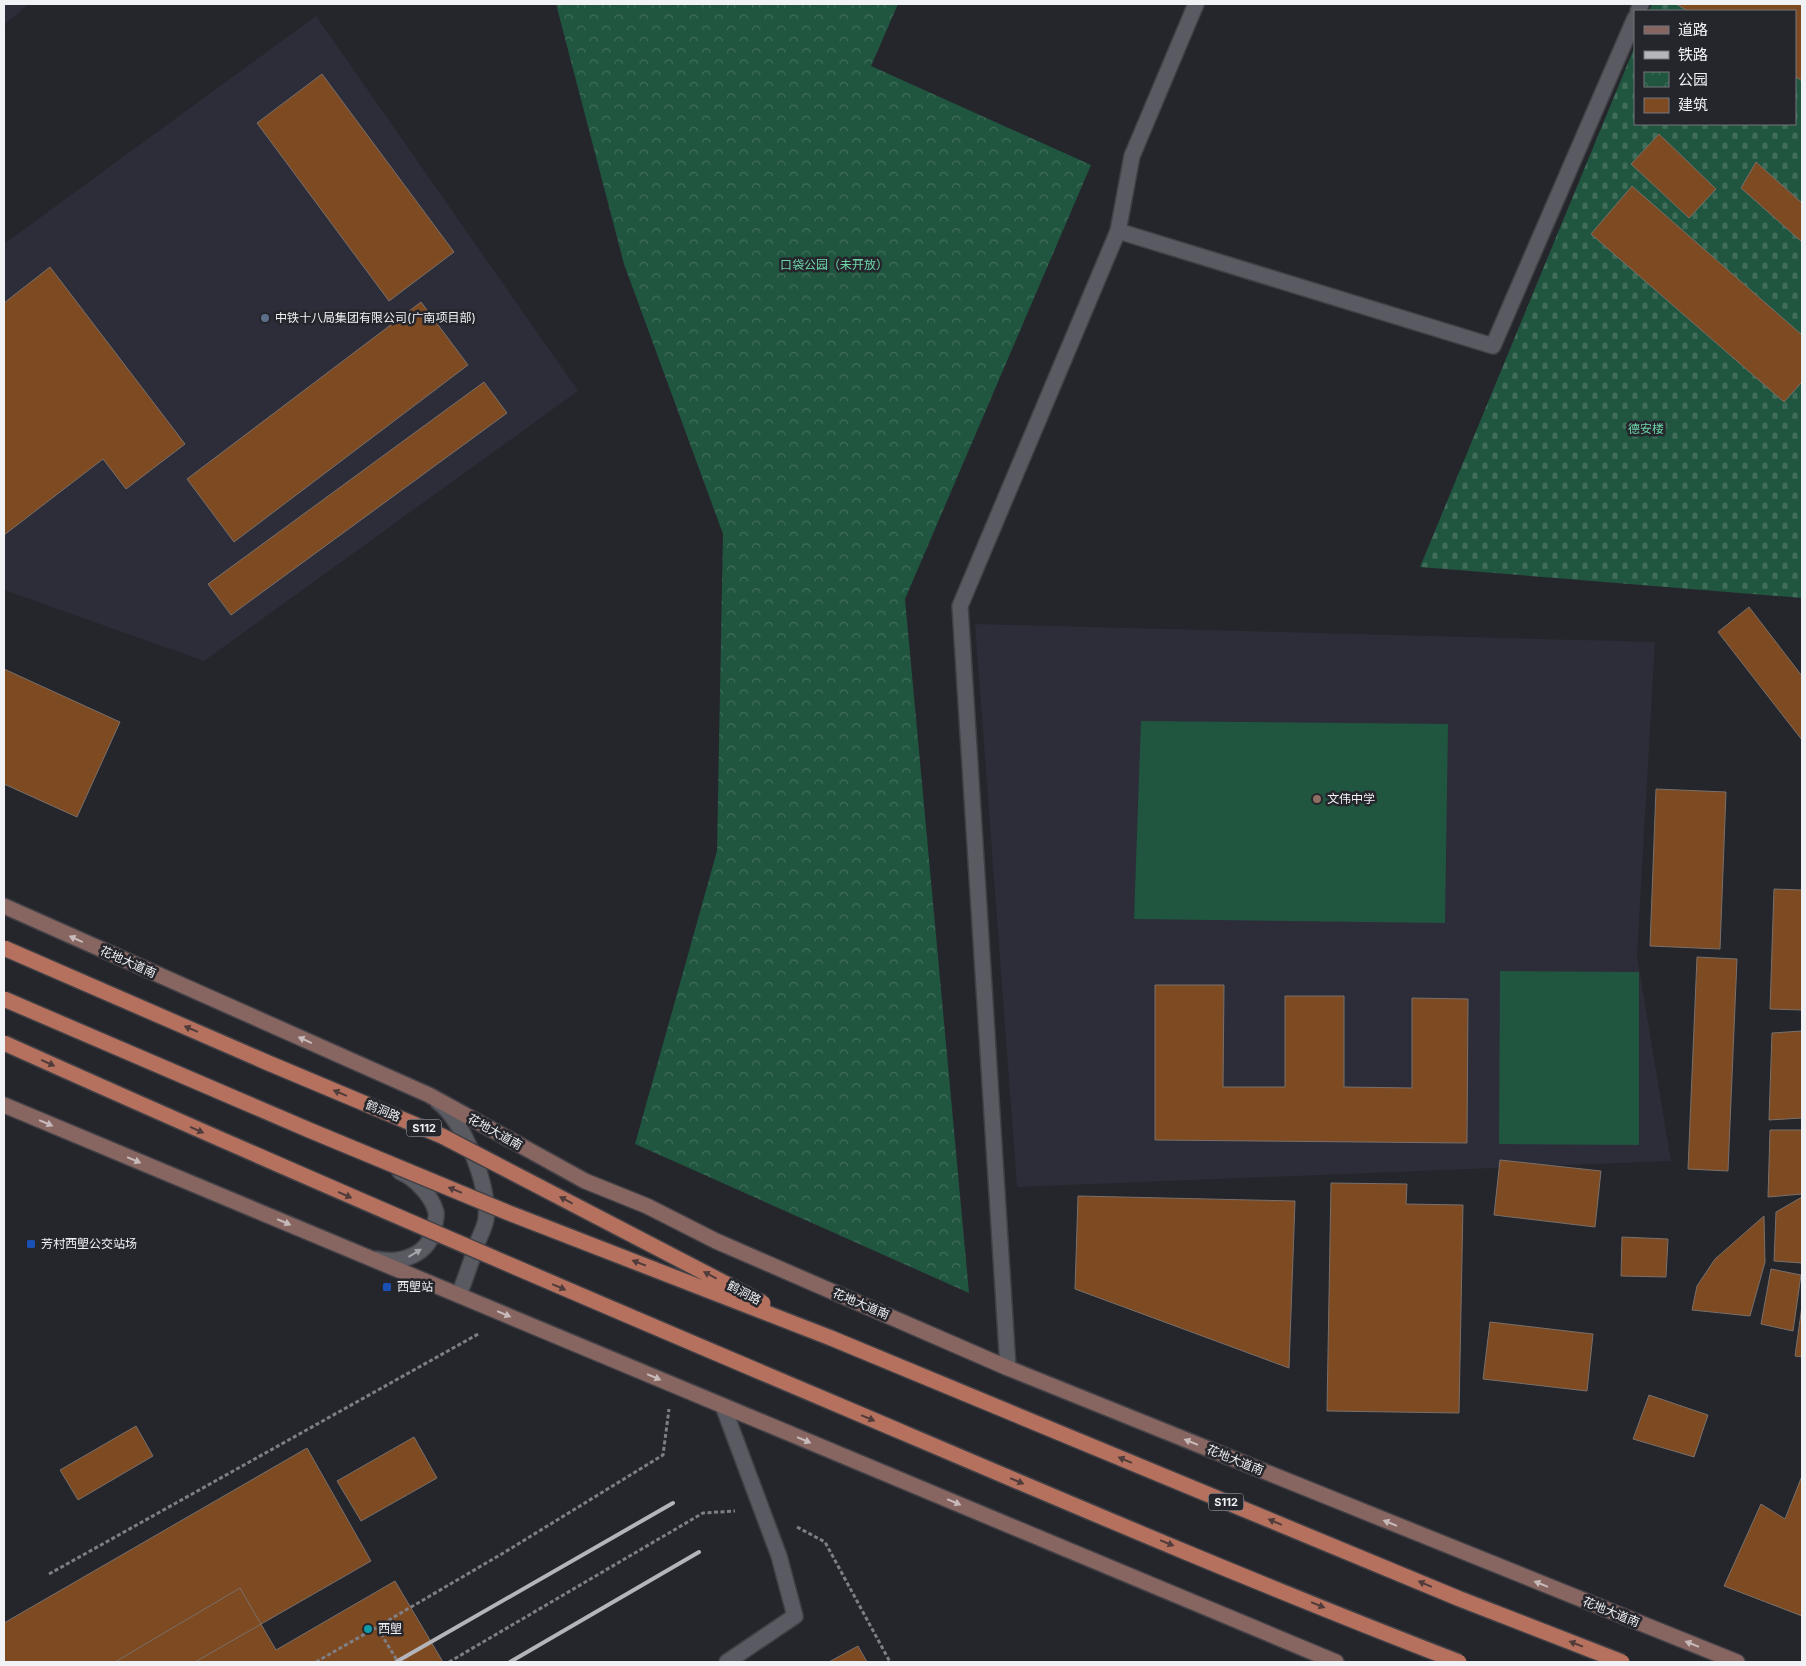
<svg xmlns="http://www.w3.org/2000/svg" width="1806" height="1666" font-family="Inter,'Noto Sans SC',sans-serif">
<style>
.built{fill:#2d2d3a}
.cemetery{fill:url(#cemetery-stones)}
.park{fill:url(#park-crowns)}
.pitch{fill:#20553f}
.building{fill:#7e4a21;stroke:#78706b}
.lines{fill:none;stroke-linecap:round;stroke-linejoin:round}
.service-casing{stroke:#404046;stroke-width:18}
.minor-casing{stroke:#404046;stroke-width:18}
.tertiary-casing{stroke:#404046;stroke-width:18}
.secondary-casing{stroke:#404046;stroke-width:18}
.path{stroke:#7e7f84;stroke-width:3;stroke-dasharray:4 2.5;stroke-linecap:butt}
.service{stroke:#595a62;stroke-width:15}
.minor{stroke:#595a62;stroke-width:15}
.tertiary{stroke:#595a62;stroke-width:15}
.secondary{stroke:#876560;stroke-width:15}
.rail{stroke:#b4b5ba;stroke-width:4}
.primary-bridge-casing{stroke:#404046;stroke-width:18;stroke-linecap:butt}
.primary-bridge{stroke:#b5715d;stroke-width:15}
.oneway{fill:#c7baba}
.oneway2{fill:#503c3b}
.oneway3{fill:#a5a6ac}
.service-dot{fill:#5c6f8a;stroke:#25252c;stroke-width:2}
.education-dot{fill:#8d6e63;stroke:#25252c;stroke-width:2}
.transit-dot{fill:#1a4fb4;stroke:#25252c;stroke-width:2}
.culture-dot{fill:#0f9aa8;stroke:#25252c;stroke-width:2}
.labels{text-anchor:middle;stroke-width:5;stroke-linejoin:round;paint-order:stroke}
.shield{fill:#25252c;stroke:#b4b4b9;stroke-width:1}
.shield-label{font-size:11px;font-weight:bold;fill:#f1f2f6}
.park-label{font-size:12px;fill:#6dd7aa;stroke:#25252c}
.poi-label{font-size:12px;fill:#f1f2f6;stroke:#25252c;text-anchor:start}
.street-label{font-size:12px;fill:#f1f2f6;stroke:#25252c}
</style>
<defs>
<pattern id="cemetery-stones" width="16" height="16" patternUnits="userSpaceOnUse" patternTransform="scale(1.25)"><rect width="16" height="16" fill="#20553f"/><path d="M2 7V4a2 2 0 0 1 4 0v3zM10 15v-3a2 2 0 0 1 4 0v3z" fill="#416e5b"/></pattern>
<pattern id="park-crowns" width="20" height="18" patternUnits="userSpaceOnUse" patternTransform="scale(1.25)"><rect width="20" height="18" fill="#20553f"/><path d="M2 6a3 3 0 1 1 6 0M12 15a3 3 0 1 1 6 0" fill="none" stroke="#416e5b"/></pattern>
</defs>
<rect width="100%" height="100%" fill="#25252c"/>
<path class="built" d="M4 4H29L4 25Z
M316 16 578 391 204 661 4 590V244Z
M975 624 1655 642 1637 956 1671 1161 1017 1187Z"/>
<path class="cemetery" d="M1652 4H1802V598L1420 567 1635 46V124H1795V11H1649Z"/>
<path class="park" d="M556 4H898L871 66 1091 165 905 599 969 1293 635 1144 717 851 723 534 624 264Z"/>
<path class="pitch" d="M1141 721 1448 724 1445 923 1134 919Z
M1500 971 1639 972V1145L1499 1144Z"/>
<path class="building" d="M1676 4H1802V81L1795 76V11H1688Z
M322 74 454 252 389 301 257 123Z
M1659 134 1716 189 1689 218 1631 164Z
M1756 162 1802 203V242L1741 188Z
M1632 186 1802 335V382L1784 402 1591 234Z
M50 267 185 444 126 489 103 459 4 535V303Z
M421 302 468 365 234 542 187 479Z
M484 382 507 413 231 615 208 584Z
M1749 607 1802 676V740L1718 632Z
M4 669 120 722 77 817 4 784Z
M1656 789 1726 792 1720 949 1650 946Z
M1774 889 1802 890V1010L1770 1009Z
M1697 957 1737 959 1728 1171 1688 1169Z
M1155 985H1224L1223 1087H1285V996H1344V1087L1412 1088V998L1468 999 1467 1143 1155 1140Z
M1802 1031V1118L1769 1120 1772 1033Z
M1770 1130H1802V1194L1768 1197Z
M1500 1160 1601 1171 1595 1227 1494 1215Z
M1331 1183 1407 1184 1406 1204 1463 1205 1459 1413 1327 1411Z
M1078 1196 1295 1201 1289 1368 1075 1289Z
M1802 1197V1263L1774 1261 1776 1212Z
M1764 1216 1765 1262 1750 1316 1692 1310 1697 1286 1715 1259Z
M1622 1237 1668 1239 1666 1277 1621 1276Z
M1771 1269 1801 1275 1793 1331 1761 1324Z
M1802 1306V1357L1795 1356Z
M1490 1322 1593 1334 1587 1391 1483 1379Z
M1649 1395 1708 1415 1694 1457 1633 1439Z
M136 1426 153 1456 78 1500 60 1470Z
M414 1437 437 1478 361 1521 337 1481Z
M307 1448 371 1561 195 1662H4V1623Z
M1802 1476V1616L1724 1586 1761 1504 1785 1519Z
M395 1581 443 1662H115L240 1588 276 1650Z
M858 1646 867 1662H829Z"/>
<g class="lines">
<defs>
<path id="service" d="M1118 231 1132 156 1196 4
M723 1406 779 1556 795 1616 727 1662"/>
<path id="minor" d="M1638 11 1641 4
M377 1259C401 1264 430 1255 434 1227 435 1223 437 1216 436 1212 432 1196 415 1178 400 1172
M1008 1368 960 606 1118 231 1493 346 1635 18"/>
<path id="tertiary" d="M438 1102C464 1121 490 1187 486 1219 485 1226 481 1234 478 1241 472 1259 466 1277 459 1295"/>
<path id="secondary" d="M4 906 429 1095 585 1181 647 1206 716 1241 1008 1368 1737 1662
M4 1105 1336 1662"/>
</defs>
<use href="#service" class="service-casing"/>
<use href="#minor" class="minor-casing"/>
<use href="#tertiary" class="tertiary-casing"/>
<use href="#secondary" class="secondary-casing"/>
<path class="path" d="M797 1527 825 1542 890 1662
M49 1574 480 1333
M377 1627 505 1552 663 1455 669 1409
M316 1662 377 1627 398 1662
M449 1662 703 1513 735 1511"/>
<use href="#service" class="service"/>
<use href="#minor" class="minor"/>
<use href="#tertiary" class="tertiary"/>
<use href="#secondary" class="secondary"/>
<path class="rail" d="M396 1662 673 1503
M510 1662 699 1552"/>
<defs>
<path id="primary-bridge" d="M4 948 266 1062 442 1136 763 1303
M4 999 309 1130 509 1213 831 1338 1460 1599 1622 1662
M4 1043C284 1169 567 1290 850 1410 1052 1496 1254 1583 1459 1662"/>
</defs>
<use href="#primary-bridge" class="primary-bridge-casing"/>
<use href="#primary-bridge" class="primary-bridge"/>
</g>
<defs><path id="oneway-solid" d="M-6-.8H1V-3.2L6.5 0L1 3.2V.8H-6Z" transform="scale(1.25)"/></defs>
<g class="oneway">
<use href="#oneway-solid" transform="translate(76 939) rotate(-156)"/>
<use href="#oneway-solid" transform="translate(305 1040) rotate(-156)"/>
<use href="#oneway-solid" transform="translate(46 1123) rotate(23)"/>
<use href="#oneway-solid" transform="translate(134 1160) rotate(23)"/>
<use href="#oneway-solid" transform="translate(284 1222) rotate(23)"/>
<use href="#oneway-solid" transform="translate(504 1314) rotate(23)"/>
<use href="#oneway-solid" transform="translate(654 1377) rotate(23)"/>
<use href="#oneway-solid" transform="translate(804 1440) rotate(23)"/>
<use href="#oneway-solid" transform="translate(1191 1442) rotate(-158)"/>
<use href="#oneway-solid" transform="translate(954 1502) rotate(23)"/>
<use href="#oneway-solid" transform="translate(1390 1523) rotate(-158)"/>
<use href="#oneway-solid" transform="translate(1541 1584) rotate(-158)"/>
<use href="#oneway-solid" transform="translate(1692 1644) rotate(-158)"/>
</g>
<g class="oneway2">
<use href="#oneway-solid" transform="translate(191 1029) rotate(-157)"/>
<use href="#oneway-solid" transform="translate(48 1063) rotate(24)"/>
<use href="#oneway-solid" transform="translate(340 1093) rotate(-157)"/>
<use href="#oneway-solid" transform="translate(197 1130) rotate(24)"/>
<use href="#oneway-solid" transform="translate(455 1190) rotate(-158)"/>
<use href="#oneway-solid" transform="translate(345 1195) rotate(24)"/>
<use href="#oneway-solid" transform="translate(566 1200) rotate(-152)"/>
<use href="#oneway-solid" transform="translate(639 1263) rotate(-159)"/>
<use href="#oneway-solid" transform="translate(710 1275) rotate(-152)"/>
<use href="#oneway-solid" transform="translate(559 1287) rotate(23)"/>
<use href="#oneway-solid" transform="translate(868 1418) rotate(23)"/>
<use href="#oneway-solid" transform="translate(1125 1460) rotate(-157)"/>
<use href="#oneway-solid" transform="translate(1017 1481) rotate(23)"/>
<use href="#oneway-solid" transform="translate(1275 1522) rotate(-157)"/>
<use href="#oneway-solid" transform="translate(1167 1543) rotate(22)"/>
<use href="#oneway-solid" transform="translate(1425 1584) rotate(-157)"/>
<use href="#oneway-solid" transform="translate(1318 1605) rotate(22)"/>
<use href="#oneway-solid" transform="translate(1576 1644) rotate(-159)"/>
</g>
<use class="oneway3" href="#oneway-solid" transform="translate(415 1253) rotate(-31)"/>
<circle class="service-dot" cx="265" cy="318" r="5"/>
<circle class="education-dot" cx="1317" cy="799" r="5"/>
<g class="transit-dot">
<rect x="26" y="1239" width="10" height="10" rx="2.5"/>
<rect x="382" y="1282" width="10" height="10" rx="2.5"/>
</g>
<circle class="culture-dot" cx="368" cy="1629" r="5"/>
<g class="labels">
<g class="shield">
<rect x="406.5" y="1119.5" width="35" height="17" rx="4"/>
<rect x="1208.5" y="1493.5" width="35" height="17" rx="4"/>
</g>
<g class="shield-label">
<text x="424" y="1132">S112</text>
<text x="1226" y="1506">S112</text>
</g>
<g class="park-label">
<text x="834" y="269">口袋公园（未开放）</text>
<text x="1646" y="433">德安楼</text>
</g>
<g class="poi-label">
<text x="275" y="322">中铁十八局集团有限公司(广南项目部)</text>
<text x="1327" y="803">文伟中学</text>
<text x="41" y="1248">芳村西塱公交站场</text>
<text x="397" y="1291">西塱站</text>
<text x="378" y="1633">西塱</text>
</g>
<g class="street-label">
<text transform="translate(128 962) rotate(24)" y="4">花地大道南</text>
<text transform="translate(383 1111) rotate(23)" y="4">鹤洞路</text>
<text transform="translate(495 1132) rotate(29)" y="4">花地大道南</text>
<text transform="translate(744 1293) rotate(28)" y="4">鹤洞路</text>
<text transform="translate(861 1304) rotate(23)" y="4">花地大道南</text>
<text transform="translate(1235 1460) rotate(22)" y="4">花地大道南</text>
<text transform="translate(1611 1612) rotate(22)" y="4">花地大道南</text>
</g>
</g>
<rect width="1806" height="1666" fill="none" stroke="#f1f2f6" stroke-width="10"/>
<rect x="1634" y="10" width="162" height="115" fill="#25252c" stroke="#77777d"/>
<rect x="1644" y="26" width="25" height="8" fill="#876560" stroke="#77777d"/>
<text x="1678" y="35" font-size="15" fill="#f1f2f6">道路</text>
<rect x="1644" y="51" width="25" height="8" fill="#b4b5ba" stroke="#77777d"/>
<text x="1678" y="60" font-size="15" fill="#f1f2f6">铁路</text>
<rect x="1644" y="72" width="25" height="15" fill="url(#park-crowns)" stroke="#77777d"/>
<text x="1678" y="85" font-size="15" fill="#f1f2f6">公园</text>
<rect x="1644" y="98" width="25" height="15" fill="#7e4a21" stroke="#77777d"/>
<text x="1678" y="110" font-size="15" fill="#f1f2f6">建筑</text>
</svg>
